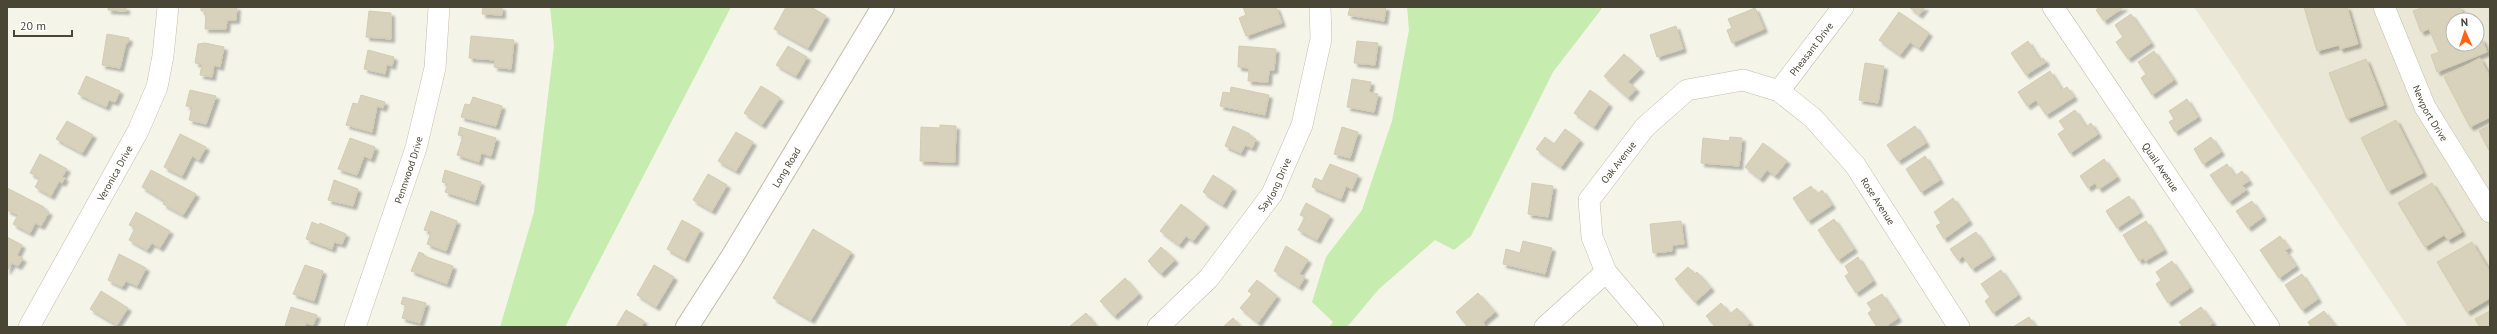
<svg xmlns="http://www.w3.org/2000/svg" width="2497" height="334" font-family="'PT Sans',sans-serif">
<style>
.residential{fill:#eae7d6;fill-rule:evenodd}
.green{fill:#c6ecaf}
.building{fill:#d8d2bd;stroke:#d3ccb0;filter:url(#shadow)}
.lines{fill:none;stroke-linecap:round;stroke-linejoin:round}
.minor-casing{stroke:#c2beaa;stroke-width:22}
.tertiary-casing{stroke:#c2beaa;stroke-width:24}
.minor{stroke:#fff;stroke-width:21}
.tertiary{stroke:#fff;stroke-width:22}
.labels{text-anchor:middle;stroke-width:4;stroke-linejoin:round;paint-order:stroke}
.street-label{font-size:10px;fill:#4a4636;stroke:#fff}
</style>
<defs>
<filter id="shadow"><feDropShadow dx="3.5" dy="3.5" stdDeviation="1" flood-color="#0004"/></filter>
</defs>
<rect width="100%" height="100%" fill="#f5f4e9"/>
<path class="residential" d="M2194 7H2490V327H2408ZM2453 20H2477V44H2453Z"/>
<path class="green" d="M550 7H731L565 327H500L534 212 554 46Z
M1407 7H1603L1553 72 1471 236 1454 250 1435 240 1379 289 1347 327H1329L1333 322 1312 302 1326 257 1362 210 1392 121 1409 30Z"/>
<path class="building" d="M108 7H126V11L108 10Z
M201 7H237L236 20H227L226 29H205L206 11H201Z
M483 7H502V15L482 14Z
M786 7H811L826 16 808 48 774 29Z
M1243 7H1276L1282 23 1246 36 1239 18 1246 15Z
M1350 7H1386L1384 21 1348 15Z
M1909 7H1925L1919 15Z
M2099 7H2124L2104 21 2096 10Z
M2304 7H2347L2358 44 2340 49 2339 45 2317 51Z
M2423 7H2460L2465 20H2453V44H2477V40L2482 39 2487 52 2437 72 2431 55 2439 52 2429 29 2421 32 2413 11Z
M1755 8 1764 29 1732 43 1727 30 1732 28 1728 19Z
M369 11 391 13V39L366 37Z
M1899 12 1929 33 1919 48 1910 42 1900 55 1879 40Z
M2131 14 2151 43 2128 59 2116 42 2123 37 2115 25Z
M1676 26 1683 49 1657 57 1650 35Z
M107 34 129 38 128 43H126L120 68 102 65Z
M471 36 514 40 511 69 494 67 495 60 469 58Z
M1357 41 1378 43 1375 65 1354 63Z
M2028 41 2040 60 2043 58 2046 62 2026 75 2011 53Z
M205 43 224 47 220 67 214 65 212 77 200 75 202 64 195 63 198 44Z
M788 46 807 57 796 76 776 65Z
M1239 46 1276 49 1274 70H1269L1268 82 1248 81 1249 68 1238 67Z
M368 50 394 57 392 66 387 64 385 74 364 69Z
M2154 51 2174 80 2152 95 2141 78 2146 74 2138 62Z
M1624 54 1641 69 1628 82 1636 89 1628 98 1604 76Z
M2480 58 2490 77V117L2470 127 2444 77Z
M2366 59 2384 105 2347 119 2329 73Z
M1865 63 1884 66 1878 103 1859 100Z
M2050 71 2062 90 2067 87 2074 97 2046 115 2036 100 2027 106 2018 92Z
M86 76 120 91 115 102 109 100 106 107 78 94Z
M1352 79 1371 82 1369 92 1378 94 1374 112 1347 107Z
M761 86 780 98 762 125 744 113Z
M1231 87 1269 95 1265 115 1220 106 1223 92 1230 93Z
M190 90 216 96 206 124 189 120 192 107 186 106Z
M1590 90 1609 104 1594 127 1574 113Z
M361 95 385 102 383 108 377 106 372 132 346 125 353 103 358 104Z
M473 97 502 106 496 126 461 117 465 104 470 105Z
M2187 99 2198 117 2175 132 2169 122 2174 119 2169 111Z
M2075 110 2086 127 2091 123 2098 134 2070 153 2058 134 2065 129 2059 121Z
M2396 120 2423 173 2388 191 2361 138Z
M67 121 93 135 82 153 56 139Z
M940 125 956 126 955 162 920 161 921 127 940 128Z
M2490 125V152L2479 131Z
M1233 126 1250 134 1249 136 1256 139 1252 148 1245 145 1241 153 1225 146Z
M1915 126 1926 143 1898 161 1887 145Z
M460 127 496 138 491 156 481 153 479 162 457 155 463 136 458 135Z
M1342 127 1358 132 1350 158 1334 154Z
M1565 129 1580 140 1561 167 1536 149 1545 137 1554 144Z
M736 132 753 142 736 171 718 161Z
M180 134 206 147 199 160 192 156 182 176 164 167Z
M1730 137 1742 138 1739 166 1701 163 1703 138 1729 141Z
M2211 137 2221 152 2203 164 2194 149Z
M350 138 375 147 371 159 364 156 357 175 338 169Z
M1763 143 1787 161 1775 176 1767 170 1760 179 1745 167Z
M40 154 67 169 62 177 65 178 62 183 59 181 51 196 35 187 40 178 30 173Z
M1925 156 1940 180 1921 192 1906 169Z
M2104 159 2117 177 2099 189 2095 183 2088 188 2080 176Z
M1330 164 1358 175 1352 189 1346 186 1341 199 1312 187 1315 178 1322 181Z
M2227 164 2235 176 2242 171 2249 181 2242 185 2246 190 2229 202 2210 175Z
M151 170 196 194 183 215 163 204 165 201 142 187Z
M445 170 481 182 475 202 445 192 448 184 442 182Z
M708 174 727 185 712 211 693 200Z
M1213 175 1233 188 1223 205 1203 192Z
M334 180 358 189 353 206 328 200Z
M1532 183 1553 186 1548 217 1528 214Z
M2432 183 2462 232 2448 240 2444 235 2425 247 2398 203Z
M1811 186 1817 194 1822 190 1832 205 1808 221 1793 198Z
M7 188 44 207 43 209 49 212 41 226 35 223 30 233 13 224 18 215 7 210Z
M2129 196 2140 213 2117 228 2106 211Z
M1953 198 1969 221 1944 239 1936 226 1941 223 1934 212Z
M2252 201 2263 217 2248 228 2236 211Z
M1306 203 1330 216 1317 240 1298 230 1305 217 1300 215Z
M1181 204 1206 224 1193 241 1186 236 1179 245 1160 231Z
M431 211 457 221 446 251 427 244 431 232 424 230Z
M136 212 170 231 160 248 152 243 147 250 129 240 135 228 129 225Z
M1834 219 1854 249 1838 260 1818 230Z
M682 220 700 230 685 259 667 249Z
M1681 221 1684 244 1672 245V251L1653 253 1650 224Z
M2146 221 2164 250 2145 261 2143 258 2139 261 2123 235Z
M312 222 319 225 320 223 346 234 342 244 334 242 332 249 306 239Z
M813 229 851 252 811 320 773 298Z
M1976 232 1992 256 1972 269 1963 256 1958 260 1950 249Z
M2280 236 2289 248 2285 250 2296 266 2279 278 2260 250Z
M7 237 22 245 17 255 23 259 18 266 12 263 7 271Z
M1523 241 1552 248 1545 274 1503 264 1506 249 1520 253Z
M2472 242 2490 272V298L2467 312 2437 262Z
M1286 246 1308 260 1299 274 1305 277 1299 287 1274 271Z
M1161 247 1175 260 1161 274 1148 261Z
M419 252 424 254V256L453 266 447 284 411 271Z
M119 254 146 268 137 286 126 281 122 287 108 280Z
M1858 257 1873 281 1856 293 1845 276 1849 273 1845 266Z
M2172 261 2190 288 2168 303 2156 284 2161 280 2156 272Z
M305 265 323 271 314 301 293 294Z
M654 265 674 277 656 307 637 295Z
M1688 267 1695 274 1697 272 1711 288 1695 302 1675 279Z
M2001 270 2018 295 1993 313 1985 301 1990 297 1981 284Z
M2302 274 2318 299 2302 310 2285 285Z
M1125 278 1139 294 1114 316 1100 301Z
M1257 280 1277 296 1258 323 1240 308 1252 294 1248 291Z
M101 291 128 308 117 325 90 309Z
M1478 293 1495 312 1483 322 1486 327H1468L1456 312Z
M1882 294 1898 318 1885 327H1877L1868 313 1872 310 1867 303Z
M403 297 426 303 420 323 402 318 406 305 401 304Z
M1721 303 1730 314 1737 308 1750 323 1745 327H1713L1715 326 1706 316Z
M291 307 317 315 313 325 306 323 305 327 285 326Z
M2201 307 2213 323 2208 327H2183L2179 322Z
M626 310 644 321 641 327H616Z
M2324 311 2336 327H2311L2308 322Z
M2490 311V327H2480L2475 319Z
M1086 313 1097 327H1071L1070 326Z
M2029 317 2036 327H2013Z
M1233 318 1241 327H1223Z"/>
<g class="lines">
<defs>
<g id="minor">
<path id="s1" d="M2053 7 2269 327"/>
<path id="s2" d="M2384 7 2425 107 2490 212"/>
<path id="s3" d="M1779 91 1843 7"/>
<path id="s4" d="M29 327 138 131 157 87 163 56 168 7"/>
<path id="s5" d="M355 327 416 148 435 68 439 7"/>
<path id="s6" d="M1158 327 1209 278 1272 194 1302 125 1321 39 1320 7"/>
<path d="M1545 327 1606 272"/>
<path id="s7" d="M1653 327 1606 272 1592 237 1589 200 1645 127 1687 90 1743 80 1779 91 1813 118 1855 165 1959 327"/>
</g>
<g id="tertiary">
<path id="s8" d="M687 327 732 257 883 7"/>
</g>
</defs>
<use href="#minor" class="minor-casing"/>
<use href="#tertiary" class="tertiary-casing"/>
<use href="#minor" class="minor"/>
<use href="#tertiary" class="tertiary"/>
</g>
<g class="labels">
<g class="street-label">
<text dy="4" stroke="none"><textPath href="#s3" startOffset="53">Pheasant Drive</textPath></text>
<text dy="4" stroke="none"><textPath href="#s2" startOffset="116">Newport Drive</textPath></text>
<text dy="4" stroke="none"><textPath href="#s7" startOffset="195">Oak Avenue</textPath></text>
<text dy="4" stroke="none"><textPath href="#s1" startOffset="193">Quail Avenue</textPath></text>
<text dy="4" stroke="none"><textPath href="#s8" startOffset="188">Long Road</textPath></text>
<text dy="4" stroke="none"><textPath href="#s5" startOffset="166">Pennwood Drive</textPath></text>
<text dy="4" stroke="none"><textPath href="#s4" startOffset="176">Veronica Drive</textPath></text>
<text dy="4" stroke="none"><textPath href="#s6" startOffset="185">Saylong Drive</textPath></text>
<text dy="4" stroke="none"><textPath href="#s7" startOffset="539">Rose Avenue</textPath></text>
</g>
</g>
<rect width="2497" height="334" fill="none" stroke="#4a4636" stroke-width="16"/>
<g transform="translate(2465 32) rotate(357)"><circle r="19" fill="#ffffff" stroke="#b7b5af"/>
<path d="M0-3L7 15L0 10L-7 15Z" fill="#ff6316"/>
<text y="-6" font-size="11" font-weight="bold" text-anchor="middle" fill="#4a4636">N</text>
</g>
<path d="M14 30v6h58v-6" fill="none" stroke="#4a4636" stroke-width="2"/>
<text x="20" y="30" font-size="12" fill="#4a4636" stroke="#ffffff" stroke-width="3" paint-order="stroke">20 m</text>
</svg>
